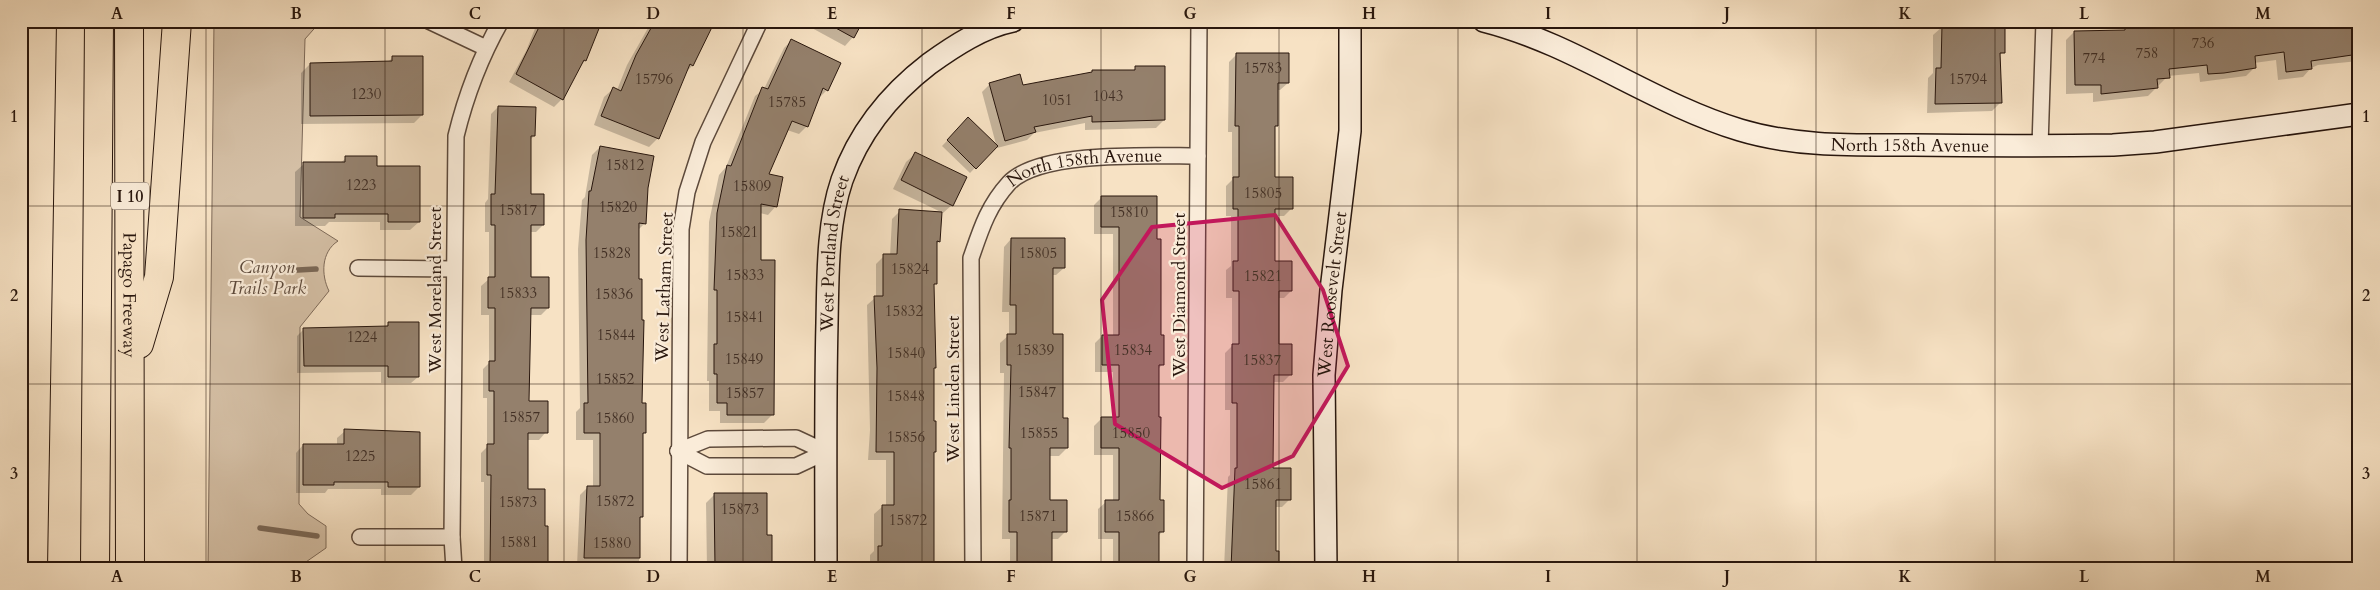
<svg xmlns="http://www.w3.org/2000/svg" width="2380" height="590" font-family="Cardo,serif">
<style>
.green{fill:#d4bfa5;stroke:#7e6a59}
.shadow{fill:#0003}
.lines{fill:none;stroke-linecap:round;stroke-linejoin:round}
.stream{stroke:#7a6756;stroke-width:5.5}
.building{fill:#94806c;stroke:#28160d}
.street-casing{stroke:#5c493b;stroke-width:18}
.secondary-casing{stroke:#28160d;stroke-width:24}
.highway-casing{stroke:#28160d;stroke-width:30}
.street{stroke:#faecd9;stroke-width:15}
.secondary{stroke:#faecd9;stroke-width:21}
.highway{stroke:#f7e2c4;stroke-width:28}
.marked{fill:#c2185b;fill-opacity:0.2;stroke:#c2185b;stroke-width:4;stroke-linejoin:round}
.grid{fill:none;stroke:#28160d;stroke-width:1;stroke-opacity:0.55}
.labels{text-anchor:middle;stroke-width:4.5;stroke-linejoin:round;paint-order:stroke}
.number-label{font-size:15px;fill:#433025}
.shield{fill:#faecd9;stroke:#67564a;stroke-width:1}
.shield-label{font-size:16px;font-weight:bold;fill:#28160d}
.street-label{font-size:18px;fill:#28160d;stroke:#faecd9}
.park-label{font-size:18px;font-style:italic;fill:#5c493b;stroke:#faecd9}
.neatline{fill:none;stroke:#28160d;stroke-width:2}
.grid-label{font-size:16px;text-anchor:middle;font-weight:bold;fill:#28160d}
</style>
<rect width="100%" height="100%" fill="#f7e2c4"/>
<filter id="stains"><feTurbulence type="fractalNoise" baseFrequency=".004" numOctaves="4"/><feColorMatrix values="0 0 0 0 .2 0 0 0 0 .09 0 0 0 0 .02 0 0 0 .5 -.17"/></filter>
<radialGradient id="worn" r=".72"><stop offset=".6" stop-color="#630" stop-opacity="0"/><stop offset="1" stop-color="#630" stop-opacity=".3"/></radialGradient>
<path class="green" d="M214 21H321L305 39 300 217 338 241C321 252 321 275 329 291L300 327 299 504 308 514 326 526V548L303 564 300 569H208Z"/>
<path class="shadow" d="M538 21H606L596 32 585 61 579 66 562 99 554 107 509 82 526 51Z
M652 21H713L692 66 685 73 658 138 649 147 594 125 604 97 613 89 617 90 627 65Z
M799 21H861L853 37 845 46Z
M1942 21H2004L2003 52 1999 56 2001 102 1992 111 1927 113 1928 78 1933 73V35L1942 27Z
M2359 21V61L2318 65 2311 68 2303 77 2278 80 2276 60 2254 63 2255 67 2246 76 2200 82 2199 73 2168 76 2148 96 2093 102V93L2066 94V40L2074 32Z
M792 40 827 90 819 98 807 126 799 134 787 130 768 175 776 206 768 215 760 213V261L772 415 764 423H720V411H709V381H707L709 222 719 175 726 167 755 96 764 89 784 48Z
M1236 55 1288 83 1280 90H1276V125L1274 128V179L1292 208 1284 216H1274V262L1291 291 1284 298H1277V346L1290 375 1283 382H1273L1271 470 1290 499 1282 507H1275V553L1278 569H1224L1228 477 1230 475V410H1225V353L1232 346V298H1226V270L1231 266V216H1226V186L1232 180V132H1228L1229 62Z
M393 57 422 115 414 123 301 124V73L310 64 388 62Z
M1136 68 1164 120 1156 128 1085 130V123L1034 133 1027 140 997 148 982 92 990 84 1022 86 1090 74 1093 71H1132Z
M498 107 534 136 530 140V196L543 225 536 232H530V279L548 308 541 315H530L527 403 546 432 539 440H527V490L546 569H484V482H481V453L487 447V398H483V369L489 363V315H481V286L489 279V232H485V203L488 199 491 114Z
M968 119 996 146 970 173 942 146Z
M600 147 647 188 645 223 638 230 641 404 645 432 641 436 642 516 639 520V569H580V566H577L580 495 588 487H593V440H576V412L580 408 578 249 582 200 585 197 592 155Z
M915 154 952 205 943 213 893 189 906 162Z
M346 158 376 168 419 222 410 230H380V222H329L325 226H295V172L304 164H339Z
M1101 198H1155L1162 365 1158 369 1159 502 1163 531 1157 537V569H1113V539H1098V509L1106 502H1113V455H1094V426L1102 418H1113V372H1095V343L1102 336H1113V234H1094V205Z
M900 211 939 241 936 245V283L933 286 934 452 932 454V569H870V555L874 551V514L883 506H886V460H868L870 430 867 305 876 297V264L884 256H890L892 219Z
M1011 239 1064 268 1056 275H1052V335L1067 448 1059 456H1048V502L1066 531 1058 539H1051V569H1010V539H1002L1004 373H1000V343L1009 335V312H1002L1004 247Z
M388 324 418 377 411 383H381V372L297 373V336L304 329 385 327Z
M345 431 419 487 411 495H381V489H328L325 493H296V453L303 445H337V438Z
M714 495 766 536 771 566 768 569H707L706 503Z"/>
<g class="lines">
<path class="stream" d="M280 271 316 269
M260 528 317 536"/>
</g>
<path class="building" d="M542 21H602L586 61 584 60 563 100 516 74Z
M655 21H715L693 66 690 64 659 139 601 116 613 87 621 91 636 55Z
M823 21H863L854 38Z
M1949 21H2005V53H2000L2002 103 1935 104 1936 68H1941L1942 25H1949Z
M2183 21H2359V54L2311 61 2312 69 2286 72 2284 52 2255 56 2256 68 2224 73 2208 74 2207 65 2169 69 2170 78 2157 79 2158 88 2101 94V85H2075L2074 31 2125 30V28Z
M791 39 841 63 828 91 823 88 808 127 792 121 769 174 783 177 777 207 761 204V260H775L774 415H727V403H717V374H714V344H717V290H714L717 213 727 165 731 166 762 87 768 89Z
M1236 53H1289V83H1278V126H1275V177H1293V209H1275V261H1292V291H1279V344H1292V375H1274L1273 468H1291V500H1276V551H1279V569H1231L1235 468H1237V403H1232V344H1239V291H1233V261H1238V209H1233V177H1239V126H1235Z
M392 56H423V115L310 116V63L392 61Z
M1135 66H1165V120L1092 122V116L1034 127 1036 132 1005 141 989 83 1020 74 1023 85 1092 72V70H1135Z
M498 106 536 107 535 136H531V194H544V225H531V277H549V308H531L529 401H548V433H528V489H545V526H548V569H490L491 475H487V444H494V391H489V361H495V308H488V277H495V225H491V194H495Z
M968 117 998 146 976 169 947 140Z
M600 146 654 156 648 188 646 224 639 223V279H642V320H644L642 403H646V433H643V517H640V558H584L587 486H600V433H584V403H588L586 240 589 191H591Z
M915 152 967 177 953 206 901 180Z
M345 156H377V166H420V222H388V214H335V218H303V162H345Z
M1101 196H1157V239H1161V335H1164V365H1159V417H1161L1160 500H1164V532H1159V569H1119V532H1105V500H1119V448H1101V417H1119V365H1102V335H1119V227H1101Z
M899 209 942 212 940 242 937 241V284H934L936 368H934V421H936V452H934V569H878V546H882V505H894V452H876L877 368 874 296H883V254H897Z
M1011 238H1065V268H1053V334H1063V418H1068V448H1050V500H1067V532H1052V569H1017V532H1009V500H1011V448H1009L1011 365H1007V334H1016V305H1010Z
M388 322H419V377H388V366H304L303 328 388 326Z
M344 429 420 432V487H388V482H334V485H303V444H344Z
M714 493H767V535H772V566H715Z"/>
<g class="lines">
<defs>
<g id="street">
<path d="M429 21 486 48"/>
<path d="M2040 146 2044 21"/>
<path d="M358 268 454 269"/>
<path d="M678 451 707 466H796L826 452"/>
<path d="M678 451 708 439 796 438 826 452"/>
<path d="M360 537H452"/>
<path d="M454 569 452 537 456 136C466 95 480 58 501 21"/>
<path d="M679 569 681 229 687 192 703 142 760 21"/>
<path id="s1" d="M973 569 971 258C981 229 988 206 1009 183 1040 150 1154 156 1198 156"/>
<path d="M1195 569 1199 21"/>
</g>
<g id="secondary">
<path id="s2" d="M1484 21C1575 44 1651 103 1740 130 1796 147 1856 145 1913 145 1980 146 2046 146 2113 145L2155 142 2359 114"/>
<path id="s3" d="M826 569C826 487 825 405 827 323 828 277 827 224 842 180 859 132 890 94 929 64 954 46 983 27 1013 21"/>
<path id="s4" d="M1326 569 1324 375 1331 290 1350 131V21"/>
</g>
<g id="highway">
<path id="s5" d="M129 21 130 569"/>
<path d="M139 344 159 277 177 21"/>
<path d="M33 569 42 21"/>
<path d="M95 569 99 21"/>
</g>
</defs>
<use href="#street" class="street-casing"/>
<use href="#secondary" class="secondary-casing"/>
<use href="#highway" class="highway-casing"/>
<use href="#street" class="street"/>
<use href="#secondary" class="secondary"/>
<use href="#highway" class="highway"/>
</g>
<path class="marked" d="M1275 215 1323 290 1348 366 1293 456 1222 488 1115 424 1102 300 1152 227Z"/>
<path class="grid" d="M206 21V569M385 21V569M564 21V569M743 21V569M922 21V569M1101 21V569M1279 21V569M1458 21V569M1637 21V569M1816 21V569M1995 21V569M2174 21V569M21 206H2359M21 384H2359"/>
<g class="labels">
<g class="number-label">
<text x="2203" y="48">736</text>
<text x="2147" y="58">758</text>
<text x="2094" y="63">774</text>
<text x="1263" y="73">15783</text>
<text x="654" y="84">15796</text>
<text x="1968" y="84">15794</text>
<text x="366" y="99">1230</text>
<text x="1108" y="101">1043</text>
<text x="1057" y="105">1051</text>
<text x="787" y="107">15785</text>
<text x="625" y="170">15812</text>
<text x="361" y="190">1223</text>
<text x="752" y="191">15809</text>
<text x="1263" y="198">15805</text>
<text x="618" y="212">15820</text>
<text x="518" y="215">15817</text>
<text x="1129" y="217">15810</text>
<text x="739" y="237">15821</text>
<text x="612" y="258">15828</text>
<text x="1038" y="258">15805</text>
<text x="910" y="274">15824</text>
<text x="745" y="280">15833</text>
<text x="1263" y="281">15821</text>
<text x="518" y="298">15833</text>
<text x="614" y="299">15836</text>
<text x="904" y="316">15832</text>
<text x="745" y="322">15841</text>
<text x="616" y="340">15844</text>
<text x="362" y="342">1224</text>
<text x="1035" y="355">15839</text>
<text x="1133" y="355">15834</text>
<text x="906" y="358">15840</text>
<text x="744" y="364">15849</text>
<text x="1262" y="365">15837</text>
<text x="615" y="384">15852</text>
<text x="1037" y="397">15847</text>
<text x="745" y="398">15857</text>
<text x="906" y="401">15848</text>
<text x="521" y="422">15857</text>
<text x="615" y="423">15860</text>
<text x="1039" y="438">15855</text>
<text x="1131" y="438">15850</text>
<text x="906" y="442">15856</text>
<text x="360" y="461">1225</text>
<text x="1263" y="489">15861</text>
<text x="615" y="506">15872</text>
<text x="518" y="507">15873</text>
<text x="740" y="514">15873</text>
<text x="1038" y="521">15871</text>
<text x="1135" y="521">15866</text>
<text x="908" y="525">15872</text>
<text x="519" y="547">15881</text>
<text x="612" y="548">15880</text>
</g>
<rect class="shield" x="111" y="182.5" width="38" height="27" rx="4"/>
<g class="shield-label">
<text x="130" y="202">I 10</text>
</g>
<g class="street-label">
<text dy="6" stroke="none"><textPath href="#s2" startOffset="450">North 158th Avenue</textPath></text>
<text dy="6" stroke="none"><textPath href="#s1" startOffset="475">North 158th Avenue</textPath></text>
<text dy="6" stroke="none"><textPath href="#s3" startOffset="316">West Portland Street</textPath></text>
<text transform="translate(664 287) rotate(-88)" y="6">West Latham Street</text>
<text transform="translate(435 290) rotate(-90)" y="6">West Moreland Street</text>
<text dy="6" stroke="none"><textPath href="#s5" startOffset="274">Papago Freeway</textPath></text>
<text transform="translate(1179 295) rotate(-90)" y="6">West Diamond Street</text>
<text dy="6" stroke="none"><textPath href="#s4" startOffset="275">West Roosevelt Street</textPath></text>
<text transform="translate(953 389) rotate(-90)" y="6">West Linden Street</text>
</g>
<g class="park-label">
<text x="267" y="273">Canyon<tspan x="267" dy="21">Trails Park</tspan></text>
</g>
</g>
<rect width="2380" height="590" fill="none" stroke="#f7e2c4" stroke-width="55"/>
<rect x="28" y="28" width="2324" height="534" class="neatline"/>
<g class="grid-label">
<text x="117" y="19">A</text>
<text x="296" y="19">B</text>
<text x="475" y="19">C</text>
<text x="653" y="19">D</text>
<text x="832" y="19">E</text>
<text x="1011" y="19">F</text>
<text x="1190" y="19">G</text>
<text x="1369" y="19">H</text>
<text x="1548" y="19">I</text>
<text x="1727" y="19">J</text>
<text x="1905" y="19">K</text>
<text x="2084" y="19">L</text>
<text x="2263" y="19">M</text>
<text x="14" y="122">1</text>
<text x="2366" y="122">1</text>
<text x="14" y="301">2</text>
<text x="2366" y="301">2</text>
<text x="14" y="479">3</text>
<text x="2366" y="479">3</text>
<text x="117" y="582">A</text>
<text x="296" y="582">B</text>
<text x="475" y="582">C</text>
<text x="653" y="582">D</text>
<text x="832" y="582">E</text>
<text x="1011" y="582">F</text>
<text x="1190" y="582">G</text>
<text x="1369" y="582">H</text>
<text x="1548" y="582">I</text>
<text x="1727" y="582">J</text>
<text x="1905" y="582">K</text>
<text x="2084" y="582">L</text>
<text x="2263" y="582">M</text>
</g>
<rect width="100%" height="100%" filter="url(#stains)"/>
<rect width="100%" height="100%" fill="url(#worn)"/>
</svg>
